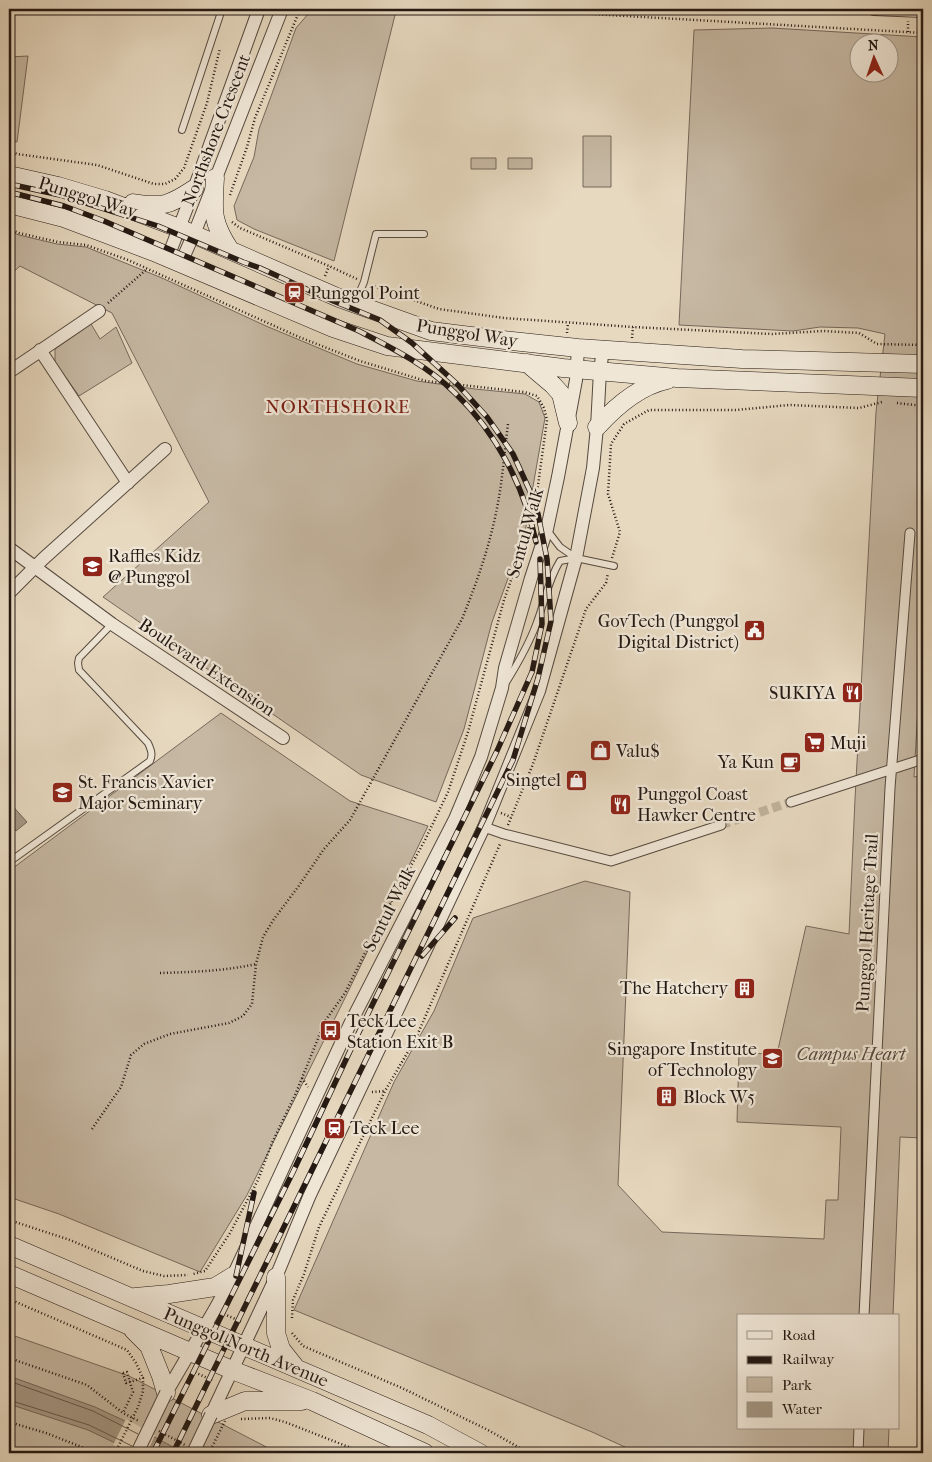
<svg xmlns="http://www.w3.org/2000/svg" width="932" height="1462" font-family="'IM FELL French Canon',serif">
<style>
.green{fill:#c6b8a3;stroke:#75685b;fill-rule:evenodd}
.water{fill:#a59885;stroke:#716557}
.pier{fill:#e7d9c0}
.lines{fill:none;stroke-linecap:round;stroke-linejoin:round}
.shore{stroke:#64584c;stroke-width:1}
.pedestrian-tunnel{stroke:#c0b39d;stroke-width:9;stroke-dasharray:9 4.5;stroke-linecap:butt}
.service-casing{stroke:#55493e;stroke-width:8}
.pedestrian-casing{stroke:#55493e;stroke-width:11}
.minor-casing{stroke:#55493e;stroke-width:14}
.secondary-casing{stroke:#241913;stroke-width:19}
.path{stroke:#241913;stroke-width:2.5;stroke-dasharray:1 2.5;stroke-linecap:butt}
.service{stroke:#efe6d6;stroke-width:6}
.pedestrian{stroke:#efe6d6;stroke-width:9}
.minor{stroke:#efe6d6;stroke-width:12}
.secondary{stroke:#efe6d6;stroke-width:18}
.rail-casing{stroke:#241913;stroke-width:5.5}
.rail{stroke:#efe6d6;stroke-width:4;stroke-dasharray:11;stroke-linecap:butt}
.minor-bridge-casing{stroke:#55493e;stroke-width:14;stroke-linecap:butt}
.path-bridge{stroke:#241913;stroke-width:2.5;stroke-dasharray:1 2.5;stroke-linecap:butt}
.minor-bridge{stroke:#efe6d6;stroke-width:12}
.labels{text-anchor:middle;stroke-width:4.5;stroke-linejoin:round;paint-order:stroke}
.street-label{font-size:18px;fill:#241913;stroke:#efe6d6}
.poi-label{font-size:18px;fill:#241913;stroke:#efe6d6;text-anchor:start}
.park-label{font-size:18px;font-style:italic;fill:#55493e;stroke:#efe6d6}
.neighbourhood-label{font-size:19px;letter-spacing:1px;fill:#7a1f14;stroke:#efe6d6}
</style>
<rect width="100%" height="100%" fill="#e7d9c0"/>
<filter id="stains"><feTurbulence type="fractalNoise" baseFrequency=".004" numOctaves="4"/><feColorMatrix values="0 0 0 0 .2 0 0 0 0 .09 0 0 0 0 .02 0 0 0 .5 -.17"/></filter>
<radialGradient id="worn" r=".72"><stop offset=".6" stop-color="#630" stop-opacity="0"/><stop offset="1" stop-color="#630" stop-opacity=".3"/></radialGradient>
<path class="green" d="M321 9H378L396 11 334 261 254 229 237 220 234 206 254 157 259 129 296 28 309 13Z
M772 28 923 37V619L914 777 923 775V1138L900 1137 893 1316H738V1428H889L888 1453H638L592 1432 294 1310 394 1082 434 1011 473 918 585 881 630 892 618 1185 662 1232 824 1239 826 1200H838L841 1127 737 1122 739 1053 777 1054 806 926 849 934 855 799 876 412 885 334 858 328 820 327 793 331 679 325 694 30ZM860 42H890V72H860Z
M28 56 17 142 9 139V57Z
M583 136H611V187H583Z
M471 158H496V169H471Z
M508 158H532V169H508Z
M9 231 19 235 57 244 86 247 162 278 266 326 357 364 417 381 475 389 525 394 539 402 545 418 525 532 492 622 464 729 436 802 361 775 103 597 209 502 112 313 20 266 9 276Z
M91 324 100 339 116 327 132 363 79 396 55 362V349Z
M221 713 350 801 428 826 346 996 247 1195 200 1272 59 1214 9 1197V871Z
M9 1334 129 1376 278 1453H9Z"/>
<path class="water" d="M9 802 27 822 16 831 9 823Z
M9 1376 95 1407 123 1420 184 1453H136L88 1430 9 1404Z"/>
<path class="pier" d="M126 1419 155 1435 147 1453H130L113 1445Z"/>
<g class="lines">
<path class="shore" d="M9 1381 93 1411 138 1434
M9 1400 89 1425 132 1446"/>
<path class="pedestrian-tunnel" d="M721 825 791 802"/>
<defs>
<path id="service" d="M182 130 222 9
M355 303 364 282 376 234H424
M547 530 560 547 576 558 614 566
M507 681C518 663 530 642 537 622 545 601 548 580 560 561L576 558
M9 862 150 761C153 754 151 750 148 743L79 670 78 663 79 658 112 624"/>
<path id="pedestrian" d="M791 802 923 759
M484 827 504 834 611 861 721 825
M864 1316 890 788 910 533
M858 1453 859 1428"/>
<path id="minor" d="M874 9 923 11
M168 257 194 189 259 9
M181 263 198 224 282 9
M40 350 128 483
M9 372 99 311
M9 548 112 624 283 738
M9 593 43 559 165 449
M166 1393 215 1309 233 1276 350 1024 455 819 481 757 502 688 505 668 531 578 547 529 558 477 576 380 578 348
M211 1415 276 1277 309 1197 484 827 539 691 576 558 593 468 597 427 600 371 603 349"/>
<path id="secondary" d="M9 175 58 186 105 200 179 228 339 298 431 331 512 341 578 348 742 359 923 364
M215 178C213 211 211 221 230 250
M133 203C162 208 170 205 194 189
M9 204 64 218 154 252 333 328 387 346 563 368 677 378 923 388
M527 363 553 385 561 394 568 423
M597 427C616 406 639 386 667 380
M9 1245 428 1425 480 1453
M9 1274 232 1370 312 1401 425 1453
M276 1277V1333L281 1349 296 1368
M135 1297 169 1294 215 1287 233 1276
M133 1330 149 1346 161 1376 166 1393
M211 1415 245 1401H302"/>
</defs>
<use href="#service" class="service-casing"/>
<use href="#pedestrian" class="pedestrian-casing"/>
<use href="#minor" class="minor-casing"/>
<use href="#secondary" class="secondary-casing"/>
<path class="path" d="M543 9 591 14 923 33
M908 32V21
M9 151 17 154 97 165 154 184H165L175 179 184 168 207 103 220 48
M230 195 247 147 255 118 299 12 302 9
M232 222 240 228 329 266 357 279
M9 229 19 233 58 242 86 245 128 260 299 337 360 361 426 381 524 392 537 396 544 408 547 420 538 485 527 535 504 600 468 732 448 792 425 840 381 921 345 993 325 1021 296 1093 272 1143 258 1180 230 1233 205 1271 193 1274
M325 276 329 266
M371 285 439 309 504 318 633 327 772 334 823 331 859 333 877 344 923 345
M108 303 147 269
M567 333 568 323
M632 338 633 327
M897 403 923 406
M612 558 620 532 608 494 611 444 624 424 649 410H736L789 405 859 408 882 402
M501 813 511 817
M508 825 533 764 586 609 606 583 608 573
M160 973C192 972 225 971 256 964
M302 1078 308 1087
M372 1092 385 1091
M92 1129 121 1087 131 1055 144 1044 170 1034 229 1023 243 1016 252 1004 256 964 263 937 274 919 298 887 324 849 350 820 462 619C478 580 492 539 499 497 503 473 505 448 508 424
M9 1220 70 1240 143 1271 164 1276 188 1275
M9 1299 127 1350 136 1363 143 1378
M224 1314 242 1322
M292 1318 293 1300 304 1274 319 1227 385 1091 416 1038 500 844
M292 1333 303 1346 402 1388 488 1430 529 1453
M9 1358 87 1385 123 1413 139 1421
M192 1371 214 1381
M123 1373 127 1372 133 1392 123 1413
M241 1419 270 1418 285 1422 364 1453
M9 1422 46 1433 97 1453
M159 1431 185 1445"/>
<use href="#service" class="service"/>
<use href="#pedestrian" class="pedestrian"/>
<use href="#minor" class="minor"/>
<use href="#secondary" class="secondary"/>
<defs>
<path id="rail" d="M9 184 60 195 158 226 243 262 260 268 326 298 380 320 412 343 457 384 487 417 513 454 529 489 538 514 547 559 551 621 538 678 513 760 173 1453
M9 192 64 206 104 221 359 331C392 348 428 366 455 393 496 432 524 486 536 542
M422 956 455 918
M236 1276 254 1193
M153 1453 293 1172 359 1032 497 751 532 672 542 624 540 559"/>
</defs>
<use href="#rail" class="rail-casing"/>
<use href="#rail" class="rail"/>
<defs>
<path id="minor-bridge" d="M137 1453 166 1393
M193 1453 211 1415"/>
</defs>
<use href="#minor-bridge" class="minor-bridge-casing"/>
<path class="path-bridge" d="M115 1453 138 1407 143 1391V1378L126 1383 123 1373
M209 1453 225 1421"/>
<use href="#minor-bridge" class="minor-bridge"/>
</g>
<defs>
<symbol id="station-square" viewBox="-11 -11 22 22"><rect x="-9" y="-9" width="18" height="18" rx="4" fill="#8f2418" stroke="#efe6d6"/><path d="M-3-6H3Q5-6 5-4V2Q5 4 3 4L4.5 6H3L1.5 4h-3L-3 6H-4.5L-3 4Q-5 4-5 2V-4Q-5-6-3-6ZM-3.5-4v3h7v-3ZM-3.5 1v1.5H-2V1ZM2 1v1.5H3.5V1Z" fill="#fff"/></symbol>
<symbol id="school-square" viewBox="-11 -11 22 22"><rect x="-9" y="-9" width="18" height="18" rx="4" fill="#8f2418" stroke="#efe6d6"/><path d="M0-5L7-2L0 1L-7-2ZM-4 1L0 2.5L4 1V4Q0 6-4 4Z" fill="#fff"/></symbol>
<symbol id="civic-square" viewBox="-11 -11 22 22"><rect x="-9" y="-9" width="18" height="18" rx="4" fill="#8f2418" stroke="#efe6d6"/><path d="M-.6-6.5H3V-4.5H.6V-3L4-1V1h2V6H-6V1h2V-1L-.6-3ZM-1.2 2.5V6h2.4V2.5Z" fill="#fff"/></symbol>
<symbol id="restaurant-square" viewBox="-11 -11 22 22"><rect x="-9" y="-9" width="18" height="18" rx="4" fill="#8f2418" stroke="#efe6d6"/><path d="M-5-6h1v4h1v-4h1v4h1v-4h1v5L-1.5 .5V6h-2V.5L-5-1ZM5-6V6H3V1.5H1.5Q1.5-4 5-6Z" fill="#fff"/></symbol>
<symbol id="supermarket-square" viewBox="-11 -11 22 22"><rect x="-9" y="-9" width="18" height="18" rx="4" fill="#8f2418" stroke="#efe6d6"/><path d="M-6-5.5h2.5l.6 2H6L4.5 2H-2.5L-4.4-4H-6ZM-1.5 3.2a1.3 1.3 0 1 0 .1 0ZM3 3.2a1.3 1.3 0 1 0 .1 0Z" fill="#fff"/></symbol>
<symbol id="shop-square" viewBox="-11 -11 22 22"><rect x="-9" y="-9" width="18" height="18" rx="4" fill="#8f2418" stroke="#efe6d6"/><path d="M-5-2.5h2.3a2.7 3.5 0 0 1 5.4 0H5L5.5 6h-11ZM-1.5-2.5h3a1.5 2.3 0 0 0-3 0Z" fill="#fff"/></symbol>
<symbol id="cafe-square" viewBox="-11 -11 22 22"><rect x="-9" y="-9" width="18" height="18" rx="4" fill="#8f2418" stroke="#efe6d6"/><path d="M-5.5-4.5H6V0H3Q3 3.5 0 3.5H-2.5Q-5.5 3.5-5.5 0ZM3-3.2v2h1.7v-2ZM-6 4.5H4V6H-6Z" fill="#fff"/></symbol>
<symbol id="building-square" viewBox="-11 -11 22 22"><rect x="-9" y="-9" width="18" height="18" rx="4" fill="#8f2418" stroke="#efe6d6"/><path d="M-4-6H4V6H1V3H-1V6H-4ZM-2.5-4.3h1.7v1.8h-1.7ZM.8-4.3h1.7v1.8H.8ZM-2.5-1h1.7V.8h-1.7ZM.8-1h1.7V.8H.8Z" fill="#fff"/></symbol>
<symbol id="bus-square" viewBox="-11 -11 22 22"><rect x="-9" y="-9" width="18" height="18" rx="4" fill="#8f2418" stroke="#efe6d6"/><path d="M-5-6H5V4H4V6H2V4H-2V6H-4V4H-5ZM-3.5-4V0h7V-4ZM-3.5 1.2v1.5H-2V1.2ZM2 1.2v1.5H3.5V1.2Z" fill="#fff"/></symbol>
<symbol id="university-square" viewBox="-11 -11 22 22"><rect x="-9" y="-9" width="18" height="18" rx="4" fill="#8f2418" stroke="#efe6d6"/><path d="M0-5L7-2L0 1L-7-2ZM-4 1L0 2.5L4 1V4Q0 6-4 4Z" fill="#fff"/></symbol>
</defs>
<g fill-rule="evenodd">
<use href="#station-square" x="282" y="280" width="25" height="25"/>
<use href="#school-square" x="80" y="554" width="25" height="25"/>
<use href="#civic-square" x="742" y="618" width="25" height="25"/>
<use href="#restaurant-square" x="840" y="680" width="25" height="25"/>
<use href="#supermarket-square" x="802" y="730" width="25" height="25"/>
<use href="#shop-square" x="588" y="738" width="25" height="25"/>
<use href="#cafe-square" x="778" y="750" width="25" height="25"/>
<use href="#shop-square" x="564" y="768" width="25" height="25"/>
<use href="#school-square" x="50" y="780" width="25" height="25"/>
<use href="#restaurant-square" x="608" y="792" width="25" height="25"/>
<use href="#building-square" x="732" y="976" width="25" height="25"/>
<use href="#bus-square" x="318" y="1018" width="25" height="25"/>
<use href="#university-square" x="760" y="1046" width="25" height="25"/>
<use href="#building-square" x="654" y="1084" width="25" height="25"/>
<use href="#station-square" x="322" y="1116" width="25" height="25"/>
</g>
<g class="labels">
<g class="street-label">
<text transform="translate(216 130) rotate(-69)" y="6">Northshore Crescent</text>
<text transform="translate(88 197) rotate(17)" y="6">Punggol Way</text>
<text transform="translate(467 333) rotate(9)" y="6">Punggol Way</text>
<text transform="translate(525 533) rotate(-74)" y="6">Sentul Walk</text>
<text transform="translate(207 667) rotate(34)" y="6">Boulevard Extension</text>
<text transform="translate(389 909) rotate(-63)" y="6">Sentul Walk</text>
<text transform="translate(867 923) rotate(-87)" y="6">Punggol Heritage Trail</text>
<text transform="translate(246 1347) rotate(23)" y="6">Punggol North Avenue</text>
</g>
<g class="poi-label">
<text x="310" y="299">Punggol Point</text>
<text x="108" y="562">Raffles Kidz<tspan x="108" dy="21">@ Punggol</tspan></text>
<text x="739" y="627" text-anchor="end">GovTech (Punggol<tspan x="739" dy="21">Digital District)</tspan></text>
<text x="836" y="699" text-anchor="end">SUKIYA</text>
<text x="830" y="749">Muji</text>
<text x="616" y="757">Valu$</text>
<text x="774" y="768" text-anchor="end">Ya Kun</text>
<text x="561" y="786" text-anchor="end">Singtel</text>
<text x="78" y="788">St. Francis Xavier<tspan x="78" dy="21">Major Seminary</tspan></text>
<text x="637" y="800">Punggol Coast<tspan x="637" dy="21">Hawker Centre</tspan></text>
<text x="728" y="994" text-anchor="end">The Hatchery</text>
<text x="347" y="1027">Teck Lee<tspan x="347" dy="21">Station Exit B</tspan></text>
<text x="757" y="1055" text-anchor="end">Singapore Institute<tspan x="757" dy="21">of Technology</tspan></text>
<text x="683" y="1103">Block W5</text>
<text x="350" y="1134">Teck Lee</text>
</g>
<g class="park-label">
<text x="851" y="1060">Campus Heart</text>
</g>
<g class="neighbourhood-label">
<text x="338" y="413">NORTHSHORE</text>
</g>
</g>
<rect width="932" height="1462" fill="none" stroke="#e7d9c0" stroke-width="30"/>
<rect x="10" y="10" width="912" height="1442" fill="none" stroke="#241913" stroke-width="2.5"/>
<rect x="15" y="15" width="902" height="1432" fill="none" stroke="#241913"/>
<rect x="737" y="1314" width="162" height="115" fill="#efe6d6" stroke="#9e9488"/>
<rect x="747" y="1331" width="25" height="8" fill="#efe6d6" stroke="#9e9488"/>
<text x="782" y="1340" font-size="15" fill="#241913">Road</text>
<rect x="747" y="1356" width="25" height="8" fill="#241913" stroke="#9e9488"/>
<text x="782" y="1364" font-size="15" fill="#241913">Railway</text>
<rect x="747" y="1377" width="25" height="15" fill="#c6b8a3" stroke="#9e9488"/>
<text x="782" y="1390" font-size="15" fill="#241913">Park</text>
<rect x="747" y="1402" width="25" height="15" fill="#a59885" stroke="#9e9488"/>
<text x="782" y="1414" font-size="15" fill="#241913">Water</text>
<g transform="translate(874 58) rotate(357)"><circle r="24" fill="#efe6d6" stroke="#9e9488"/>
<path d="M0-4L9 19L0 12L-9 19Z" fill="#8f2418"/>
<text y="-8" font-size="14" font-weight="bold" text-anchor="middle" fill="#241913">N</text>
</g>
<rect width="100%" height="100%" filter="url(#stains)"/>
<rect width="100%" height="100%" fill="url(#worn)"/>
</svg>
